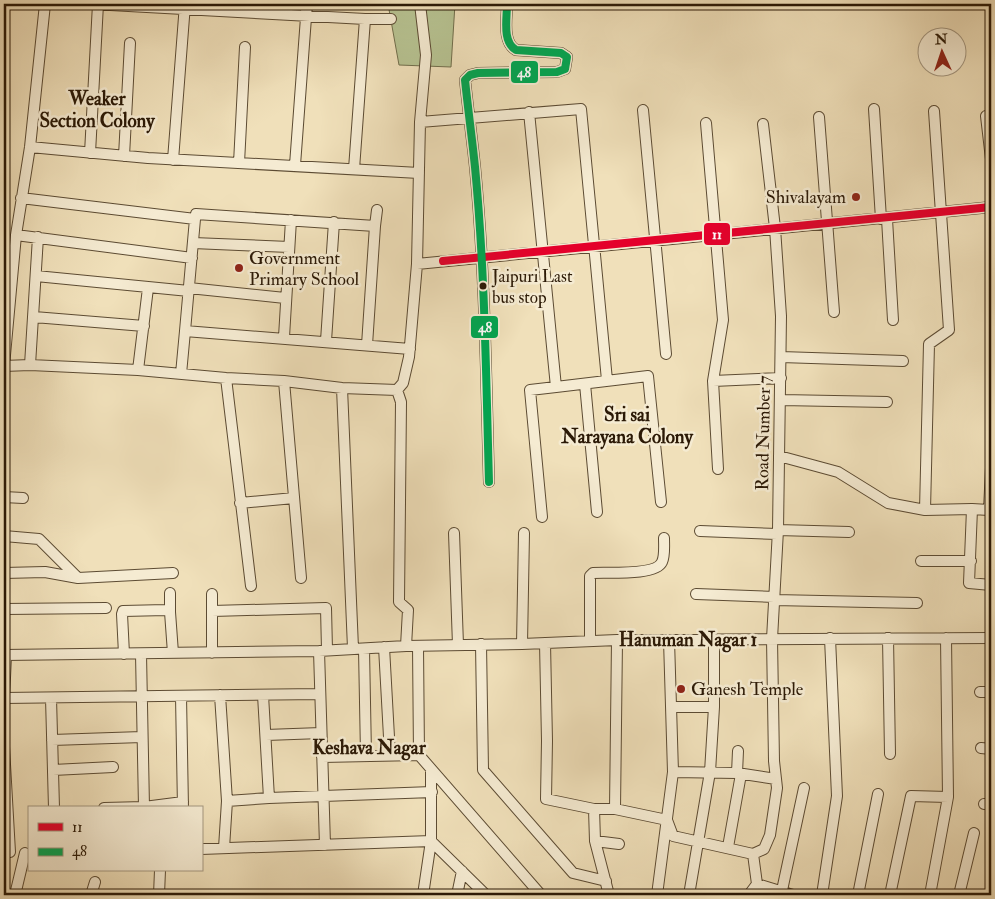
<svg xmlns="http://www.w3.org/2000/svg" width="995" height="899" font-family="'IM FELL Double Pica',serif">
<style>
.green{fill:#b7c392;stroke:#716e4c}
.lines{fill:none;stroke-linecap:round;stroke-linejoin:round}
.street-casing{stroke:#5c4b33;stroke-width:12}
.street{stroke:#f5ebd2;stroke-width:10}
.bus-1-casing{stroke:#f5ebd2;stroke-width:11}
.bus-2-casing{stroke:#f5ebd2;stroke-width:11}
.bus-1{stroke:#e4002b;stroke-width:8}
.bus-2{stroke:#00a651;stroke-width:8}
.poi-dot{fill:#8f2418;stroke:#f5ebd2;stroke-width:2}
.bus-dot{fill:#2b1906;stroke:#f5ebd2;stroke-width:2}
.labels{text-anchor:middle;stroke-width:5;stroke-linejoin:round;paint-order:stroke}
.bus-label{font-size:17px;fill:#2b1906;stroke:#f5ebd2;text-anchor:start}
.poi-label{font-size:18px;fill:#2b1906;stroke:#f5ebd2;text-anchor:start}
.street-label{font-size:18px;fill:#2b1906;stroke:#f5ebd2}
.neighbourhood-label{font-size:19px;font-weight:bold;fill:#2b1906;stroke:#f5ebd2}
.line-badge{stroke:#f5ebd2;stroke-width:2}
.badge-label{font-size:14px;text-anchor:middle;font-weight:bold;fill:#fff}
</style>
<rect width="100%" height="100%" fill="#f0e0ba"/>
<filter id="stains"><feTurbulence type="fractalNoise" baseFrequency=".004" numOctaves="4"/><feColorMatrix values="0 0 0 0 .2 0 0 0 0 .09 0 0 0 0 .02 0 0 0 .5 -.17"/></filter>
<radialGradient id="worn" r=".72"><stop offset=".6" stop-color="#630" stop-opacity="0"/><stop offset="1" stop-color="#630" stop-opacity=".3"/></radialGradient>
<path class="green" d="M388 4H455L451 67 399 65Z"/>
<g class="lines">
<defs>
<path id="street" d="M92 4 365 19 354 169
M365 19H391
M874 109 881 219
M643 110 666 354
M934 111 949 330 929 344 925 510 972 509 969 583 991 585
M529 112 556 387 530 390 542 517
M986 116 991 159
M819 117 834 312
M420 122 581 109 607 380
M706 123 723 320 713 381 718 469
M30 147 148 158 419 173
M90 153 98 4
M124 156 130 43
M173 160 185 4
M239 163 245 47
M295 165 307 4
M21 198 195 219 196 214 375 226 367 345
M195 219 185 331 410 349
M887 219 893 320
M375 226 377 210
M16 235 192 258
M193 243 289 247
M417 264C608 245 800 227 991 207
M36 276 189 291
M189 288 285 298
M34 317 144 326
M284 337 291 220
M326 341 334 222
M781 357 903 361
M30 365 38 237
M4 366 30 365 138 370 226 378 284 381 342 388 397 390 403 383 409 357 417 264 420 122 426 55 420 4
M4 366 16 235 30 147 45 4
M138 370 148 288
M181 374 185 331
M226 378 251 586
M284 381 301 578
M713 381 781 378
M585 384 597 512
M556 387 648 376 661 502
M342 388 353 648
M397 390 401 402 399 602 408 610 406 646
M781 400 887 402
M779 456 838 472 888 503 925 510
M489 482C486 377 485 271 475 167 472 138 468 109 465 80L470 75 478 73 557 72 565 69 567 57 561 53 516 50C502 42 507 19 507 4
M4 497 23 498
M240 503 294 498
M972 509 989 510 991 468
M778 530 849 532
M700 531 777 534
M454 533 458 645
M4 536 39 539 78 578 173 573
M921 561H971
M4 573 45 572 78 578
M170 593V612
M212 594V653
M696 594 774 597
M774 600 917 603
M4 609 106 608
M212 611 326 608 327 650
M888 638 890 754
M590 641V576L593 573C607 572 656 576 662 562 665 556 664 546 664 538
M545 643 547 741 546 799 594 809H615L667 820 673 836 753 854 757 884 793 895
M481 644 483 770 573 873 606 881
M522 644 524 533
M418 646 419 755
M384 647 390 755
M364 649 366 755
M319 651 325 845
M124 654 122 614 123 611 166 610 170 612 173 653
M141 654 144 807
M4 655 319 651 406 646 522 644 617 640 991 638
M980 692H991
M220 695 227 801 224 848
M263 695 269 798
M181 696 183 808
M4 698 320 694
M51 698 54 808
M4 700 6 655
M672 707H714
M266 735 321 733
M52 740 142 737
M4 747 10 852
M981 748 991 749
M322 757 419 755 541 895
M53 770 113 767
M673 772 737 773 776 779
M737 773 738 751
M227 801 269 798 432 792
M984 804H991
M104 808 144 807 183 802
M594 809 595 841 609 895
M615 809 617 640
M595 841 619 844
M728 847 741 774
M201 849 431 841 486 895
M753 854 764 849 770 835 777 788 774 761 772 639 778 530 781 316 775 228 763 124
M15 895 25 853
M91 895 95 882
M159 895 160 870
M423 895 431 841V770
M457 895 462 871
M657 895 673 772 669 640
M689 895 710 772 714 707V639
M750 895 751 892 757 884
M781 895 804 788
M822 895 837 796 830 638
M858 895 878 794
M890 895 911 796 948 797
M930 895 948 797 946 638
M959 895 974 833"/>
</defs>
<use href="#street" class="street-casing"/>
<use href="#street" class="street"/>
<defs>
<path id="bus-1" d="M443 261C626 243 809 226 991 207"/>
<path id="bus-2" d="M489 482C486 377 485 271 475 167 472 138 468 109 465 80L470 75 478 73 557 72 565 69 567 57 561 53 516 50C502 42 507 19 507 4"/>
</defs>
<use href="#bus-1" class="bus-1-casing"/>
<use href="#bus-2" class="bus-2-casing"/>
<use href="#bus-1" class="bus-1"/>
<use href="#bus-2" class="bus-2"/>
</g>
<g class="poi-dot">
<circle cx="856" cy="197" r="5"/>
<circle cx="239" cy="268" r="5"/>
<circle cx="681" cy="689" r="5"/>
</g>
<circle class="bus-dot" cx="483" cy="286" r="4.5"/>
<g class="labels">
<g class="bus-label">
<text x="492" y="282">Jaipuri Last<tspan x="492" dy="21">bus stop</tspan></text>
</g>
<g class="poi-label">
<text x="846" y="203" text-anchor="end">Shivalayam</text>
<text x="249" y="264">Government<tspan x="249" dy="21">Primary School</tspan></text>
<text x="691" y="695">Ganesh Temple</text>
</g>
<g class="street-label">
<text transform="translate(763 433) rotate(-89)" y="6">Road Number 7</text>
</g>
<g class="neighbourhood-label">
<text x="97" y="105">Weaker<tspan x="97" dy="22">Section Colony</tspan></text>
<text x="627" y="421">Sri sai<tspan x="627" dy="22">Narayana Colony</tspan></text>
<text x="688" y="646">Hanuman Nagar 1</text>
<text x="369" y="754">Keshava Nagar</text>
</g>
</g>
<g class="line-badge">
<rect x="510" y="60" width="29" height="24" rx="5" fill="#00a651"/>
<rect x="703" y="222" width="28" height="24" rx="5" fill="#e4002b"/>
<rect x="470" y="315" width="29" height="24" rx="5" fill="#00a651"/>
</g>
<g class="badge-label">
<text x="524" y="77">48</text>
<text x="717" y="239">11</text>
<text x="485" y="332">48</text>
</g>
<rect width="995" height="899" fill="none" stroke="#f0e0ba" stroke-width="20"/>
<rect x="5" y="5" width="985" height="889" fill="none" stroke="#2b1906" stroke-width="2.5"/>
<rect x="10" y="10" width="975" height="879" fill="none" stroke="#2b1906"/>
<rect x="28" y="806" width="175" height="65" fill="#f5ebd2" stroke="#a49780"/>
<rect x="38" y="823" width="25" height="8" fill="#e4002b" stroke="#a49780"/>
<text x="72" y="832" font-size="15" fill="#2b1906">11</text>
<rect x="38" y="848" width="25" height="8" fill="#00a651" stroke="#a49780"/>
<text x="72" y="856" font-size="15" fill="#2b1906">48</text>
<g transform="translate(942 52) rotate(357)"><circle r="24" fill="#f5ebd2" stroke="#a49780"/>
<path d="M0-4L9 19L0 12L-9 19Z" fill="#8f2418"/>
<text y="-8" font-size="14" font-weight="bold" text-anchor="middle" fill="#2b1906">N</text>
</g>
<rect width="100%" height="100%" filter="url(#stains)"/>
<rect width="100%" height="100%" fill="url(#worn)"/>
</svg>
